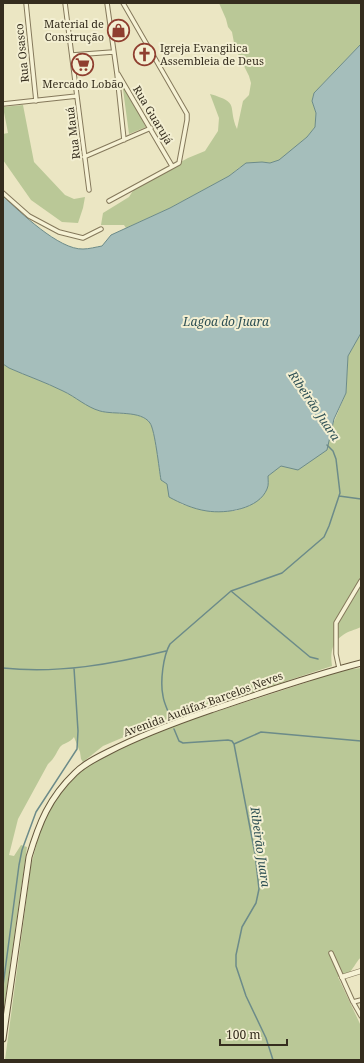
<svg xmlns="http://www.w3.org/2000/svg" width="364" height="1063" font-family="'Noto Serif',serif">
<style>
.green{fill:#bac897}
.water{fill:#a5bebb;stroke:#6c8b89}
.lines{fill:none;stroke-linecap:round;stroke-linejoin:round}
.stream{stroke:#6c8b89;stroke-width:1.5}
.minor-casing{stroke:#84785b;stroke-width:5.5}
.tertiary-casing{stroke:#84785b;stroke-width:6}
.secondary-casing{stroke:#66593e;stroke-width:7}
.minor{stroke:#f6f2d5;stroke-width:3.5}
.tertiary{stroke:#f6f2d5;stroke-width:4.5}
.secondary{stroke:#f6f2d5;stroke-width:5}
.labels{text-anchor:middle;stroke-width:4;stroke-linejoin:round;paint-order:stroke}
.poi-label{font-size:11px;fill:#352d1e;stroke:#f3efd2;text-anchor:end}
.street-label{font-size:11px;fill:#352d1e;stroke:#f3efd2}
.water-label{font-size:12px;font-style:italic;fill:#2e5054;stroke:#f3efd2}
</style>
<rect width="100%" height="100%" fill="#ebe6c3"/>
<path class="green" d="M219 3H361V44L314 93 312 101 316 113 315 127 307 137 279 161 270 163 262 162 240 167 229 176 170 208 126 228 124 225H101L103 213 129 197 136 186 188 158 205 151 218 131 219 118 210 94C241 103 227 106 237 129L243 101 249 95 251 83 249 76 235 48 232 32 228 27 226 19Z
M122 82 146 127 129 134Z
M23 105 34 162 65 195 74 199 85 197 83 208 78 223 62 222 31 200 3 160V134L8 133 3 107Z
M361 333V627C355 630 348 631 343 635 332 642 330 653 332 666L145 728 103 746 83 762 81 759 80 752 74 737C70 743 63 743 60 747 56 753 55 758 48 764L18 819 9 855 14 856 21 845 27 847 3 1015V364L9 368C27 376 45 382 63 391 76 397 86 406 100 411 114 415 141 410 150 423 155 429 159 469 161 479L167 484 181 504 206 511H235L249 506 267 489 268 476 333 424 346 393 348 356Z
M361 668V957C354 964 351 977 338 977L361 1026V1060H5L31 865 43 819 57 798 76 776 106 752 147 734 311 681 326 672Z"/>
<path class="water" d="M361 44V333L348 356 346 393 334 419 327 450 298 470 281 466 268 476C268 480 269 485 267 489 259 509 226 514 207 511 193 509 180 503 169 497L167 484 161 480C159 469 155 430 150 423 141 410 114 415 100 411 86 407 76 397 63 391 45 382 27 376 9 368L3 364V196C20 212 59 250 83 249 89 249 96 247 102 246L111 235 170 208 229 176 246 163 262 162 270 163 279 160 307 137 315 127 316 113 312 101 314 93Z"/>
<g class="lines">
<path class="stream" d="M339 496 361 499
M231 591 310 657 318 659
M3 668C58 674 113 664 166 651
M171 720C169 712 164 704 163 696 160 682 163 656 170 644L231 591 282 573 324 537 329 526 340 493 336 459 333 451 327 445
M174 729 179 741 183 743 228 740 232 741 234 744 255 854 259 889 256 903 242 927 236 955V966L246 996 266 1038 273 1060
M234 744 261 732 361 741
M3 986 19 865 22 850 36 812 77 749 78 731 74 668"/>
<defs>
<path id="minor" d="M26 3 36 101
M65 3 89 190
M107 3 117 74 124 140
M72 55 113 52
M118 74 172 166
M3 104 77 96
M84 157 151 128
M3 193 29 216 59 232 83 238 101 229
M109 201 179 163 187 120V114L123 3
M339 668 336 654V623L361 581
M331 953 353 1002 361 1016
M353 1002 361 1000"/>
<path id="tertiary" d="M342 977 361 971"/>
<path id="secondary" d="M3 1039 29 857C39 823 49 798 75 773 84 764 96 758 108 752 141 735 176 722 211 710 261 693 310 676 361 663"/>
</defs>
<use href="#minor" class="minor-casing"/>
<use href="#tertiary" class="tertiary-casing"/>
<use href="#secondary" class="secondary-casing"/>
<use href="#minor" class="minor"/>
<use href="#tertiary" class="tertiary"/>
<use href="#secondary" class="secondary"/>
</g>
<defs>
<symbol id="shop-ring" viewBox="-11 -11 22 22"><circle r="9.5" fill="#f3efd2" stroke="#8f3e2f" stroke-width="1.5"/><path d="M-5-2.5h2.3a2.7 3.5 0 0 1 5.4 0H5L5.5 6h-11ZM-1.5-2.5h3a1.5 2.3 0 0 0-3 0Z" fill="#8f3e2f"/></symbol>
<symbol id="church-ring" viewBox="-11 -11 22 22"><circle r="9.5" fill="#f3efd2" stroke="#8f3e2f" stroke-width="1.5"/><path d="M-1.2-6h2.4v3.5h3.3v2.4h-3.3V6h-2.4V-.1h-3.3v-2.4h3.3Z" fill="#8f3e2f"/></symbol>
<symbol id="supermarket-ring" viewBox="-11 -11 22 22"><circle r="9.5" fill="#f3efd2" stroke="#8f3e2f" stroke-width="1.5"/><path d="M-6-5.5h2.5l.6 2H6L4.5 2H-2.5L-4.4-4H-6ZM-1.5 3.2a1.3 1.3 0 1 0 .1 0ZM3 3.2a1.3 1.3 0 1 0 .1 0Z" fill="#8f3e2f"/></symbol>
</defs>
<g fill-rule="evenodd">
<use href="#shop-ring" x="106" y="18" width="25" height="25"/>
<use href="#church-ring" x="132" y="42" width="25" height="25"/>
<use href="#supermarket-ring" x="70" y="52" width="25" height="25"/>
</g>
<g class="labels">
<g class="poi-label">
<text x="104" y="28">Material de<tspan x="104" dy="13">Construção</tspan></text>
<text x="160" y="52" text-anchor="start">Igreja Evangilica<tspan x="160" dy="13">Assembleia de Deus</tspan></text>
<text x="83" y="88" text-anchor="middle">Mercado Lobão</text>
</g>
<g class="street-label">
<text transform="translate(22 53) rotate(-96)" y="4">Rua Osasco</text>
<text transform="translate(153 115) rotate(59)" y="4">Rua Guarujá</text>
<text transform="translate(73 133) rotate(-97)" y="4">Rua Mauá</text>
<text transform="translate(203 704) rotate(-20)" y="4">Avenida Audifax Barcelos Neves</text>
</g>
<g class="water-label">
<text x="226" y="326">Lagoa do Juara</text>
<text transform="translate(314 406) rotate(56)" y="4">Ribeirão Juara</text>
<text transform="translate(260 847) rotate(82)" y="4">Ribeirão Juara</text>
</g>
</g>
<rect width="364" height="1063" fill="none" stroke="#352d1e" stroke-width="8"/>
<path d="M220 1039v6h67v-6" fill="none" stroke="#352d1e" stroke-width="2"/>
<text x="226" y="1039" font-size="12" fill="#352d1e" stroke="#f3efd2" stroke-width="3" paint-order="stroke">100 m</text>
</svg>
